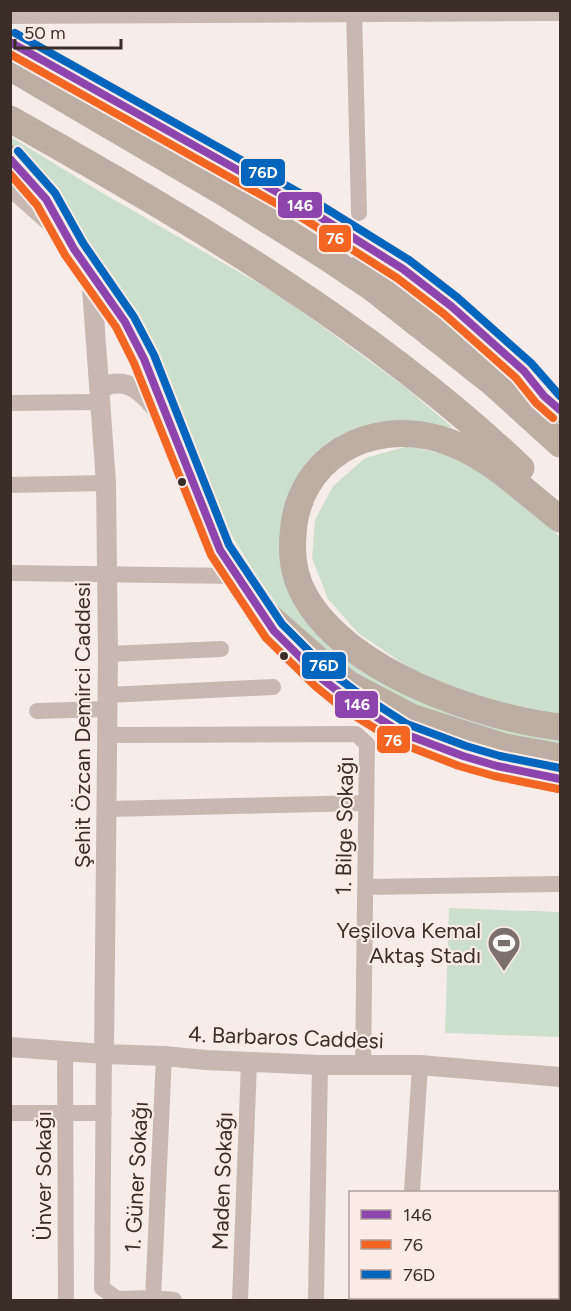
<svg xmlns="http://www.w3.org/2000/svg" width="571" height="1311" font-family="Figtree,sans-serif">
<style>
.green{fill:#ccdfcc}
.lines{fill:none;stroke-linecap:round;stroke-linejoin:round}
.minor{stroke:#c7b9b2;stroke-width:16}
.tertiary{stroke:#c7b9b2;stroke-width:20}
.primary{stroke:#c0b1a9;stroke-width:26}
.trunk{stroke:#bdaea4;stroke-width:27}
.bus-1-casing{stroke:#faebe6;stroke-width:12}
.bus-2-casing{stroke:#faebe6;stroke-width:12}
.bus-3-casing{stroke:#faebe6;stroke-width:12}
.bus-1{stroke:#8e44ad;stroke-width:8}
.bus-2{stroke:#f26522;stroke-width:8}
.bus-3{stroke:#0065bd;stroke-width:8}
.bus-dot{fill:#3b2d28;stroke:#faebe6;stroke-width:2}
.labels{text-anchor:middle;stroke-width:4.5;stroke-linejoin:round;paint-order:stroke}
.street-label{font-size:22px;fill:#3b2d28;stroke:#faebe6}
.poi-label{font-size:22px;fill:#3b2d28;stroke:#faebe6;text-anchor:end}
.line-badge{stroke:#faebe6;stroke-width:2}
.badge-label{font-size:16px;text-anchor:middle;font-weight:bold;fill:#fff}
</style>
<rect width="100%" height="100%" fill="#f6edea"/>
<path class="green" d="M11 137 94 188 282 297 405 387 453 428 416 421H385L284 517 326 638 560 736V747L459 727 367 684 297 628 279 608 252 568 229 531 134 316 105 265 65 208 11 144Z
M409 446 455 457 497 481 560 537V716L466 696 408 667 358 633 328 599 312 558 315 520 333 486 365 458Z
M449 908 560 912V1037L445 1033Z"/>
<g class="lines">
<path class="minor" d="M354 10 359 213
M10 403 100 402
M10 485 106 483
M10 573 236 576
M108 654 221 649
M108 695 273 687
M37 711 108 709
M108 735 356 734 367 744 363 1064
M107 809 366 803
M366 887 560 884
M65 1050 66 1300
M104 1054 102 1288 117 1299 153 1298 174 1300
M10 1113H104
M412 1192 420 1065
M558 1205 560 1206
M558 1273 560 1269
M153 1300 164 1056
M240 1300 249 1062
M316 1300 320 1065
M404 1300V1298"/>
<path class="tertiary" d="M10 14 560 11
M10 186 55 226
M91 274 106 483 108 654 104 1054
M99 396 103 387C129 375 147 396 161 415
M10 1047 104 1054 164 1056 206 1060 320 1065H420L560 1077"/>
<path class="primary" d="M10 42 350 234 422 283 475 327
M10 158 46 199 74 249 125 322 144 359 220 550 271 626
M532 381 560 410
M323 680 348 699 402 733 463 756 497 766 560 779"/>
<path class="trunk" d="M10 67 223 192 328 258 371 287 494 384 560 444
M10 119C189 220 371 326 521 468
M365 262 430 307 544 396
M560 519C522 490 487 453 440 439 369 418 297 458 293 535 291 557 294 577 305 596 346 671 480 718 560 727
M260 609 317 659 350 685 411 717 505 747 560 757"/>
<defs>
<path id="bus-1" d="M10 42 309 210 403 269 451 306 524 371 544 396 560 410
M10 159 46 199 74 249 125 322 144 359 220 550 274 631 321 678 348 699 402 733 463 756 497 766 560 779"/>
<path id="bus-2" d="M10 54 304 219 397 278 444 314 516 378 536 403 553 418
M10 174 37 205 65 255 116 327 134 363 211 555 266 638 315 686 342 708 397 742 459 766 494 776 558 789"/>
<path id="bus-3" d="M15 33 314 201 409 260 458 298 531 363 560 396
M18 151 55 193 83 243 134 317 154 355 229 545 282 624 328 670 354 690 407 724 466 746 500 756 560 768"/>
</defs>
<use href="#bus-1" class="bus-1-casing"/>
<use href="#bus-2" class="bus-2-casing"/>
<use href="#bus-3" class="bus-3-casing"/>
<use href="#bus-1" class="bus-1"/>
<use href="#bus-2" class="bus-2"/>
<use href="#bus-3" class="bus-3"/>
</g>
<defs>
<symbol id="stadium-pin" viewBox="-11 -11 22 30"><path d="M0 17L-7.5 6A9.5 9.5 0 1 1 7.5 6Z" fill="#7c706c" stroke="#faebe6"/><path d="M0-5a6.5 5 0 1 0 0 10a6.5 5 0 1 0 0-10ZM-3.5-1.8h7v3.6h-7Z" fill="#fff"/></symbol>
</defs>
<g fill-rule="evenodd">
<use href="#stadium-pin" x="485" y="924" width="38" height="52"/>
</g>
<g class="bus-dot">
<circle cx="182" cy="482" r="5"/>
<circle cx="284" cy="656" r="5"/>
</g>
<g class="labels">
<g class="street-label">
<text transform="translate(82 725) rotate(-90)" y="8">Şehit Özcan Demirci Caddesi</text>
<text transform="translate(344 826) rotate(-89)" y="8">1. Bilge Sokağı</text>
<text transform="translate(286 1037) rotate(2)" y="8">4. Barbaros Caddesi</text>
<text transform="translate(43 1176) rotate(-90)" y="8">Ünver Sokağı</text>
<text transform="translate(136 1177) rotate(-87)" y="8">1. Güner Sokağı</text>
<text transform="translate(222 1181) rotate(-88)" y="8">Maden Sokağı</text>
</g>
<g class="poi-label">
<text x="481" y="938">Yeşilova Kemal<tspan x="481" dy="25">Aktaş Stadı</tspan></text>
</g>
</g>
<g class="line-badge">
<rect x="240" y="158" width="46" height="29" rx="6" fill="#0065bd"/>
<rect x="277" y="191" width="46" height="28" rx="6" fill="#8e44ad"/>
<rect x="318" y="224" width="34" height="29" rx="6" fill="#f26522"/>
<rect x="301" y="651" width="46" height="29" rx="6" fill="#0065bd"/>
<rect x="334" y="690" width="45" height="29" rx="6" fill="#8e44ad"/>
<rect x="376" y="725" width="35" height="29" rx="6" fill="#f26522"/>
</g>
<g class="badge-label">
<text x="263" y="178">76D</text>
<text x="300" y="211">146</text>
<text x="335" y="244">76</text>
<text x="324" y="671">76D</text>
<text x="357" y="710">146</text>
<text x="393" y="746">76</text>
</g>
<rect width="571" height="1311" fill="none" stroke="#3b2d28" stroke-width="24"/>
<rect x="349" y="1191" width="210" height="108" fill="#faebe6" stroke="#ae9f9a" stroke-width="1.5"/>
<rect x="361" y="1210" width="30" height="9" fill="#8e44ad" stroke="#ae9f9a" stroke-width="1.5"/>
<text x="403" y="1221" font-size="18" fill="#3b2d28">146</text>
<rect x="361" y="1240" width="30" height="9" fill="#f26522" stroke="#ae9f9a" stroke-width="1.5"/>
<text x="403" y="1251" font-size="18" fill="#3b2d28">76</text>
<rect x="361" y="1270" width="30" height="9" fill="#0065bd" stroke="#ae9f9a" stroke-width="1.5"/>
<text x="403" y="1281" font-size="18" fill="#3b2d28">76D</text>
<path d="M15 39v9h106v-9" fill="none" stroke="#3b2d28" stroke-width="3"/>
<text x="24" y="39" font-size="18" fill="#3b2d28" stroke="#faebe6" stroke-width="4.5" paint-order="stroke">50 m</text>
</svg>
